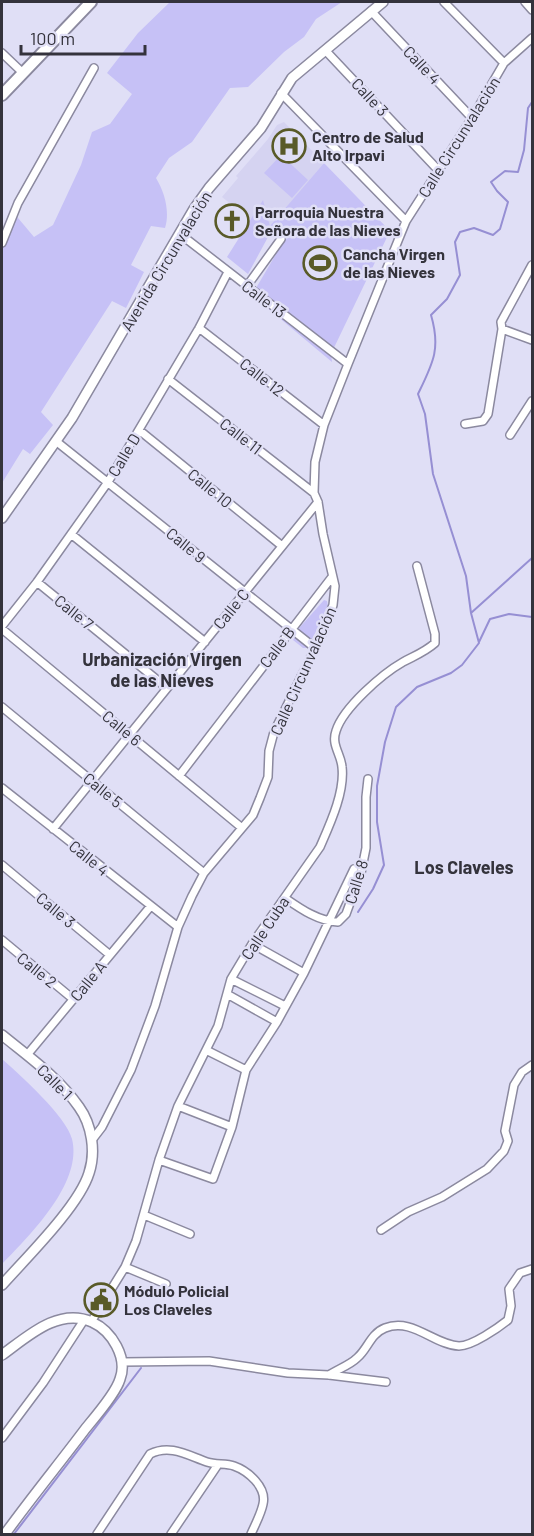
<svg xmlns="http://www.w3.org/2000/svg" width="534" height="1536" font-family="Barlow,sans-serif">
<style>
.built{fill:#d5d3f1}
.green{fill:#c6c1f6}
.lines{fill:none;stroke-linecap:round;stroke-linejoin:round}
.stream{stroke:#968fd3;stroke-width:2}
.minor-casing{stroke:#8b899f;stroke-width:10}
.tertiary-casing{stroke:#8b899f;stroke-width:12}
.secondary-casing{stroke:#8b899f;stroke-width:14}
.minor{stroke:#fff;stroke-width:7}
.tertiary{stroke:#fff;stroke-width:9}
.secondary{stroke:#fff;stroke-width:10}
.labels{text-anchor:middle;stroke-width:5;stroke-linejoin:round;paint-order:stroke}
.street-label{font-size:16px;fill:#34333c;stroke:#e0dff6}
.poi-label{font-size:16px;font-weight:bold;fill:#34333c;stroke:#e0dff6;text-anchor:start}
.neighbourhood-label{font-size:18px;font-weight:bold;fill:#34333c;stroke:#e0dff6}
</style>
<rect width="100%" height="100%" fill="#e0dff6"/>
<path class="built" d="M284 122 324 163 270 227 263 201 251 220 222 197 238 178 236 176 268 139 277 125Z"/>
<path class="green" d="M170 2H342L316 19 304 37 284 52 248 87 230 88 192 142 169 158 156 178C165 193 170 212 165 228L151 226 131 265 144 272 126 308 112 301 41 412 53 425 30 454 23 449 2 483V248L13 212 34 237 53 225 81 165 92 132 110 124 132 94 107 73 138 33Z
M281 155 308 180 292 198 264 173Z
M324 163 390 231 331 354 332 362 252 295 286 237 274 226 248 274 227 257 263 200 270 226Z
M324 600 327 601 328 606 308 648H303L293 640V635Z
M2 1059C20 1075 66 1116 72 1139 83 1183 29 1236 2 1264Z"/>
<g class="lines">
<path class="stream" d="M471 613 532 558
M479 642 490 619 509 614 532 617
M358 912 373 889 384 865 377 822V786L385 742 396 707 417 687 451 673 462 665 479 643 471 613 466 576 433 474 425 414 418 394C433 363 441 349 431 315L447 299 460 275 455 242 460 232 474 228 493 235 500 229 508 202 497 191 491 182 505 171 518 172 524 150 528 108 532 102
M14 1534 141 1368"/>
<defs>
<path id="minor" d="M444 2 504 63
M525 2 532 10
M371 11 472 118
M325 50 439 171
M2 53 23 73
M281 93 406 221
M180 234 348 364
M2 243 18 203 94 68
M247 286 281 239
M199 328 324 425
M502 329 532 340
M168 379 314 493
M465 424 483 421 488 414 502 329 501 322 532 265
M139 430 282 546
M510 435 532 401
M57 442 315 648
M71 534 205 642
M37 582 167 688
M2 626 37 582 108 482 199 328 228 272
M2 629 242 828
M2 707 204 873
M179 776 332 577
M2 788 178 927
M53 829 318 502
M2 865 110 955
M285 898C301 909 318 921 338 922L346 914 361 873 366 848V797L368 779
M2 940 73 999
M252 944 304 973
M231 979 285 1006
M227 994 277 1022
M206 1050 246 1070
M27 1055 150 907
M178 1106 232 1127
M92 1140 102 1127 131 1070 155 1006 178 927 192 896 204 873 253 815 260 798 268 777 269 751 274 732 324 630 333 605 335 586 323 534 318 502 314 493 315 462 324 425 348 364 406 221 472 118 504 63 532 38
M159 1160 213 1179 232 1127 246 1070 277 1022 304 973 354 869
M144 1215 190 1234
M381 1230 408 1212 442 1197 487 1169 504 1151 508 1141 505 1131 514 1085 522 1072 532 1065
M125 1267 166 1284
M91 1322 125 1267 136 1241 159 1160 178 1106 218 1026 231 979 252 944 320 847C330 824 345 792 342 767 341 754 331 745 336 731 343 708 382 674 403 662 414 656 425 652 435 643V634L417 566
M123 1362 209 1361 288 1373 329 1375 386 1382
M329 1375C338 1369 350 1365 357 1358 368 1349 370 1334 385 1328 412 1317 434 1345 459 1346 472 1346 498 1328 508 1320L511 1306 509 1289 520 1273 532 1269
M2 1438 43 1383 84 1320
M97 1534 150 1454C170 1444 187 1455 207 1462 216 1465 226 1463 234 1466 248 1471 267 1487 263 1504 261 1514 255 1525 251 1534
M171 1534 217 1466"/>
<path id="tertiary" d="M2 518 72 418 194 209 209 188 261 128 292 78 383 2
M2 1035C29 1057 59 1078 79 1107 92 1125 96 1152 89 1173 79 1206 26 1258 2 1285
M2 1355C27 1337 58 1307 92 1322 112 1331 128 1358 120 1379 116 1393 96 1416 86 1428 59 1464 31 1498 5 1534"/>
<path id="secondary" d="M2 95 91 2"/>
</defs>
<use href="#minor" class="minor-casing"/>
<use href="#tertiary" class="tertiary-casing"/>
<use href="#secondary" class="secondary-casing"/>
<use href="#minor" class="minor"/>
<use href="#tertiary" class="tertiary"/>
<use href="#secondary" class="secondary"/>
</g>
<defs>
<symbol id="hospital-ring" viewBox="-11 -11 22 22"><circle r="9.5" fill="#e0dff6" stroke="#595a28" stroke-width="1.5"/><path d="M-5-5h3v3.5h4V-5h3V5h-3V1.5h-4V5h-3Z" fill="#595a28"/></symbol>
<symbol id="church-ring" viewBox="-11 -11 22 22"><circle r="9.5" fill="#e0dff6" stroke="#595a28" stroke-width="1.5"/><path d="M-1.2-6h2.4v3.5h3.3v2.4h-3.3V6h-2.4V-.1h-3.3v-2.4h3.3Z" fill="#595a28"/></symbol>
<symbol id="stadium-ring" viewBox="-11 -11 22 22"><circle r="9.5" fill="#e0dff6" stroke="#595a28" stroke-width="1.5"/><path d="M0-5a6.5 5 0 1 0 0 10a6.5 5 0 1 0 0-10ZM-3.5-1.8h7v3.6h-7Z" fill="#595a28"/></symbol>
<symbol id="civic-ring" viewBox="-11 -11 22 22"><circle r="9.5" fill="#e0dff6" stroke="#595a28" stroke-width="1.5"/><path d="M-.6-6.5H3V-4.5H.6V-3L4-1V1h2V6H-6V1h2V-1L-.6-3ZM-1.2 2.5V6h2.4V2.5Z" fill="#595a28"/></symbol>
</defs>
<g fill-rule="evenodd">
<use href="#hospital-ring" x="270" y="127" width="38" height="38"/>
<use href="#church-ring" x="213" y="202" width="38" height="38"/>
<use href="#stadium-ring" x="301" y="244" width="38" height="38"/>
<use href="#civic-ring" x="82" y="1281" width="38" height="38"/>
</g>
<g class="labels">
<g class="street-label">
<text transform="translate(422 65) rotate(47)" y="6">Calle 4</text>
<text transform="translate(370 97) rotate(47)" y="6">Calle 3</text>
<text transform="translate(459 137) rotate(-58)" y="6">Calle Circunvalación</text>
<text transform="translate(166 261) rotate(-59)" y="6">Avenida Circunvalación</text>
<text transform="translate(264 299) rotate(37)" y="6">Calle 13</text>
<text transform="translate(262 377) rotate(38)" y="6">Calle 12</text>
<text transform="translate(241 436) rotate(38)" y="6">Calle 11</text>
<text transform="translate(124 455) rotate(-59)" y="6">Calle D</text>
<text transform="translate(210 488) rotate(39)" y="6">Calle 10</text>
<text transform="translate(186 545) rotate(39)" y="6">Calle 9</text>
<text transform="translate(231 609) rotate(-51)" y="6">Calle C</text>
<text transform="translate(74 612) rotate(39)" y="6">Calle 7</text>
<text transform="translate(277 647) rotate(-53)" y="6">Calle B</text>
<text transform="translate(303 671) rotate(-66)" y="6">Calle Circunvalación</text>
<text transform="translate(122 728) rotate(40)" y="6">Calle 6</text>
<text transform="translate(103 790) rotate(39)" y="6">Calle 5</text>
<text transform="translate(89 858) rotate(39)" y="6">Calle 4</text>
<text transform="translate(356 882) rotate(-73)" y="6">Calle 8</text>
<text transform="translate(56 910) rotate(40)" y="6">Calle 3</text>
<text transform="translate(265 928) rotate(-56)" y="6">Calle Cuba</text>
<text transform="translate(37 970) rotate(39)" y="6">Calle 2</text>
<text transform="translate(88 981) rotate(-51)" y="6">Calle A</text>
<text transform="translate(55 1082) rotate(45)" y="6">Calle 1</text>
</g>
<g class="poi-label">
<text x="312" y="143">Centro de Salud<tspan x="312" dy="18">Alto Irpavi</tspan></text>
<text x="255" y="218">Parroquia Nuestra<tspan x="255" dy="18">Señora de las Nieves</tspan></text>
<text x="343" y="260">Cancha Virgen<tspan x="343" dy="18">de las Nieves</tspan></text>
<text x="124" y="1297">Módulo Policial<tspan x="124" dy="18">Los Claveles</tspan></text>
</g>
<g class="neighbourhood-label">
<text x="162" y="666">Urbanización Virgen<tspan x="162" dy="21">de las Nieves</tspan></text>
<text x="464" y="874">Los Claveles</text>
</g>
</g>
<rect width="534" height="1536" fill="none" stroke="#34333c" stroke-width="6"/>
<path d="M21 45v9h124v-9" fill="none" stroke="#34333c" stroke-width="3"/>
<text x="30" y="45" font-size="18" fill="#34333c" stroke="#e0dff6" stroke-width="4.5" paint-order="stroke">100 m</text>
</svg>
